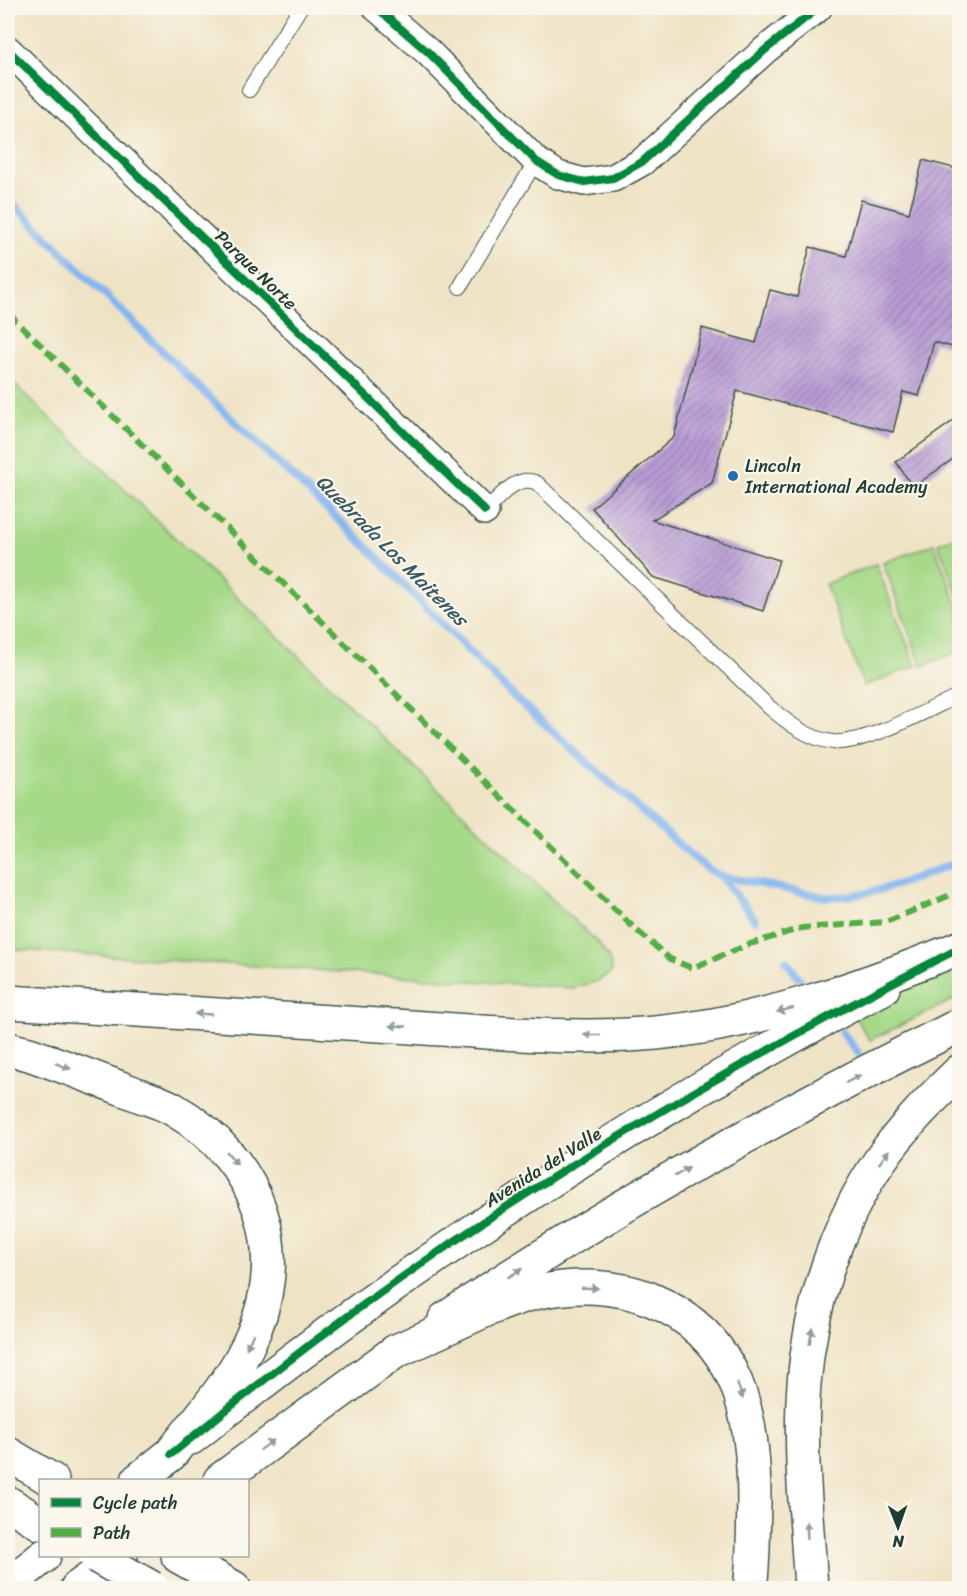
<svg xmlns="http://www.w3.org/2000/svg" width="967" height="1596" font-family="Sriracha,sans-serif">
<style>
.grass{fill:#a6d988;stroke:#628b5e;stroke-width:1.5}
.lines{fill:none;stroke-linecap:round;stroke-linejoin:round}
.stream{stroke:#82b6ef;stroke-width:8}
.building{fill:url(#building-hatch)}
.service-casing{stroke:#3e564a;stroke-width:16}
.minor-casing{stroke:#3e564a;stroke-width:30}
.tertiary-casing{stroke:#3e564a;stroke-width:36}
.secondary-casing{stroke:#3e564a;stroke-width:36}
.motorway-casing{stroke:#3e564a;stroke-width:36}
.service{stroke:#fff;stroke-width:14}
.minor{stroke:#fff;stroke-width:27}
.tertiary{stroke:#fff;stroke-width:33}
.secondary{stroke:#fff;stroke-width:33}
.motorway{stroke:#fff;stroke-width:33}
.motorway-bridge-casing{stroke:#3e564a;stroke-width:36;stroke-linecap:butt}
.motorway-bridge{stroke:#fff;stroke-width:33}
.quiet{stroke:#52ad45;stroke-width:6;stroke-dasharray:12 6;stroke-linecap:butt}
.cycleway-casing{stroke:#fbf7ec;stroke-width:11}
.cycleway{stroke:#00873e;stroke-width:8}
.oneway{fill:#8f9e9a}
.poi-dot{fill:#1f6fb2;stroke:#fbf7ec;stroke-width:2}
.labels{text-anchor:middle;stroke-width:4.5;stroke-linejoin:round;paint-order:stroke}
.street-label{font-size:18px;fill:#1f3d34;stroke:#fbf7ec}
.poi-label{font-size:18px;fill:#1f3d34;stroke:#fbf7ec;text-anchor:start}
.water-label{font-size:20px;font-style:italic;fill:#385b63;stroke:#fbf7ec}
</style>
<defs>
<pattern id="building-hatch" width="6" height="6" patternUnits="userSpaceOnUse" patternTransform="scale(1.5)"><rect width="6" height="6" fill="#b89bd4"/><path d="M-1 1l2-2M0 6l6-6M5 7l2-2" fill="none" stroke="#9580ad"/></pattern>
</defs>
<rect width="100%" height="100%" fill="#fbf7ec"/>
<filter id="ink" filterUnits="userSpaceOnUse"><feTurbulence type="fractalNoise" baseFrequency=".0167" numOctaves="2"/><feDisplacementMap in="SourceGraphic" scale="12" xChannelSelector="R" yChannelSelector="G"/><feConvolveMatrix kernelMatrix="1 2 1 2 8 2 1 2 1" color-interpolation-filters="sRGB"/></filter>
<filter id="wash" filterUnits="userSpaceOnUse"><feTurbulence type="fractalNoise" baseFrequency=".008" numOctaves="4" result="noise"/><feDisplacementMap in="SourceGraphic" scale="24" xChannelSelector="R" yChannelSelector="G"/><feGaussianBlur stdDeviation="1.35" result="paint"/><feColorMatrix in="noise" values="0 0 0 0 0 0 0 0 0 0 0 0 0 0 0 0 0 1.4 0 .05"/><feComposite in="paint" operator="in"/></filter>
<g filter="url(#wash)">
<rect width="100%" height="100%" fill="#efe3c5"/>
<path class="grass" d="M8 378 599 944 610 960 612 972 598 981 573 988 8 949Z
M959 535V598L938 543Z
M934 544 959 610V651L922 666 883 563Z
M876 564 916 666 864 686 825 584Z
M959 957V997L870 1040 852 1013Z"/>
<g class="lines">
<path class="stream" d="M8 199 216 404 365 545 510 693 687 852 709 870 721 876 755 920
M721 876 824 897C873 898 915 878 960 861
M786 961 799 978
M842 1032 858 1053"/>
</g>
<g id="blocks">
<path class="building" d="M923 160 957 169 960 164V349L934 342 919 396 903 392 893 432 737 391 712 483 652 520 779 560 763 611 653 577 592 508 674 437 702 328 756 343 770 290 797 297 810 247 846 256 861 200 909 213Z
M960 416V454L913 487 896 462Z"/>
</g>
</g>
<g filter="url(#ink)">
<use href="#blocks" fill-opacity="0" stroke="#3e564a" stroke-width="1.5"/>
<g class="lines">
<defs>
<path id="service" d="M249 90 300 8
M460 287 536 161
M485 511C498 499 516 473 537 483L769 707C787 722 808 739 833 742 865 745 929 709 960 695"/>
<path id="minor" d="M377 8 428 52 536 161 558 175 584 182 613 178 642 162 765 50 818 8
M8 50 485 511"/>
<path id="tertiary" d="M445 1319C609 1209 782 1112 960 1025
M191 1438C407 1266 638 1115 883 988"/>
<path id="secondary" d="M138 1480 171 1454
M220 1480 396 1351
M8 1585 44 1556
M77 1588 121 1556"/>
<path id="motorway" d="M8 1002C137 1010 266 1018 395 1026 481 1031 570 1041 656 1033 762 1023 861 987 959 948
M8 1049 29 1054C63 1066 97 1079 131 1092 145 1098 161 1102 173 1109 261 1160 294 1254 247 1347 228 1386 197 1420 171 1454
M396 1351C439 1333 495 1302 539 1292 575 1284 615 1285 650 1299 740 1336 754 1416 754 1502 753 1531 754 1560 750 1588
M8 1454 52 1480
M8 1503 40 1523
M178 1556 234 1588
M811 1588C807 1521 799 1452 804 1384 810 1306 836 1224 881 1159 903 1127 932 1098 960 1071"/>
</defs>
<use href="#service" class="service-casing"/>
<use href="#minor" class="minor-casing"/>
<use href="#tertiary" class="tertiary-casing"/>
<use href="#secondary" class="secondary-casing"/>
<use href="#motorway" class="motorway-casing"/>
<use href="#service" class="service"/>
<use href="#minor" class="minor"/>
<use href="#tertiary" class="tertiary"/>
<use href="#secondary" class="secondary"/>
<use href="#motorway" class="motorway"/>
<defs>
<path id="motorway-bridge" d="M96 1556 152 1588"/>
</defs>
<use href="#motorway-bridge" class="motorway-bridge-casing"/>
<use href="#motorway-bridge" class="motorway-bridge"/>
<path class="quiet" d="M8 313 634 928 670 959 692 968 750 944 802 928 886 922 960 891"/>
<defs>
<path id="cycleway" d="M377 8 428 52 536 161 558 175 584 182 613 178 642 162 765 50 818 8
M8 50 485 511
M171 1454C240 1399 308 1344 380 1293 563 1162 760 1050 960 948"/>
</defs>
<use href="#cycleway" class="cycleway-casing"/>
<use href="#cycleway" class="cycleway"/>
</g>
<defs><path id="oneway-solid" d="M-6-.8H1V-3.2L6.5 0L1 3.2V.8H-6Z" transform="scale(1.5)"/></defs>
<g class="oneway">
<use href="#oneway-solid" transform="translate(785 1010) rotate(166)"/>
<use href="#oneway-solid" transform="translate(203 1014) rotate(-177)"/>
<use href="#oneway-solid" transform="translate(398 1026) rotate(-177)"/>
<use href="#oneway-solid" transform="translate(592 1035) rotate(180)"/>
<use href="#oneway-solid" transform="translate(63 1066) rotate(20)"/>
<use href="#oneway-solid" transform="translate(853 1079) rotate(-27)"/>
<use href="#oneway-solid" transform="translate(884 1157) rotate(-54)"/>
<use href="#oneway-solid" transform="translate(232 1158) rotate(50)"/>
<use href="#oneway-solid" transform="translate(682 1172) rotate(-30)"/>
<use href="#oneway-solid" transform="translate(515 1273) rotate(-32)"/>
<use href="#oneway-solid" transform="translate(590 1288) rotate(1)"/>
<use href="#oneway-solid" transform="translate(811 1336) rotate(-80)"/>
<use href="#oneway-solid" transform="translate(250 1341) rotate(115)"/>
<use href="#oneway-solid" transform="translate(740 1391) rotate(70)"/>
<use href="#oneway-solid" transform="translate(267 1445) rotate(-37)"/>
<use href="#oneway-solid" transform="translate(807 1530) rotate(-93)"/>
</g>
</g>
<circle class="poi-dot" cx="733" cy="476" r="6"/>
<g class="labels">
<g class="street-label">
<text transform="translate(256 270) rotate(44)" y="6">Parque Norte</text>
<text transform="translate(543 1167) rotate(-32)" y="6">Avenida del Valle</text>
</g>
<g class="poi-label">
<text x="745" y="472">Lincoln<tspan x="745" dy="21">International Academy</tspan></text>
</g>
<g class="water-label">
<text transform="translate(392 550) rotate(45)" y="7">Quebrada Los Maitenes</text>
</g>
</g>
<rect width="967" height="1596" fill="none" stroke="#fbf7ec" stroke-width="30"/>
<rect x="39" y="1479" width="210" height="78" fill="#fbf7ec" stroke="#a3ada2" stroke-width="1.5"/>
<rect x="51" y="1498" width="30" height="9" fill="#00873e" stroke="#a3ada2" stroke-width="1.5"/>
<text x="93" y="1509" font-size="18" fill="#1f3d34">Cycle path</text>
<rect x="51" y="1528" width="30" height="9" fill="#52ad45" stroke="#a3ada2" stroke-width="1.5"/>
<text x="93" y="1539" font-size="18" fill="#1f3d34">Path</text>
<g transform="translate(898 1527) rotate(179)" stroke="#fbf7ec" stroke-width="4.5" paint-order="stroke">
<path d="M0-4.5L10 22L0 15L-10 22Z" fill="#1f3d34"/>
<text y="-9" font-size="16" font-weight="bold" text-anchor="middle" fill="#1f3d34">N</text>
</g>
</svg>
